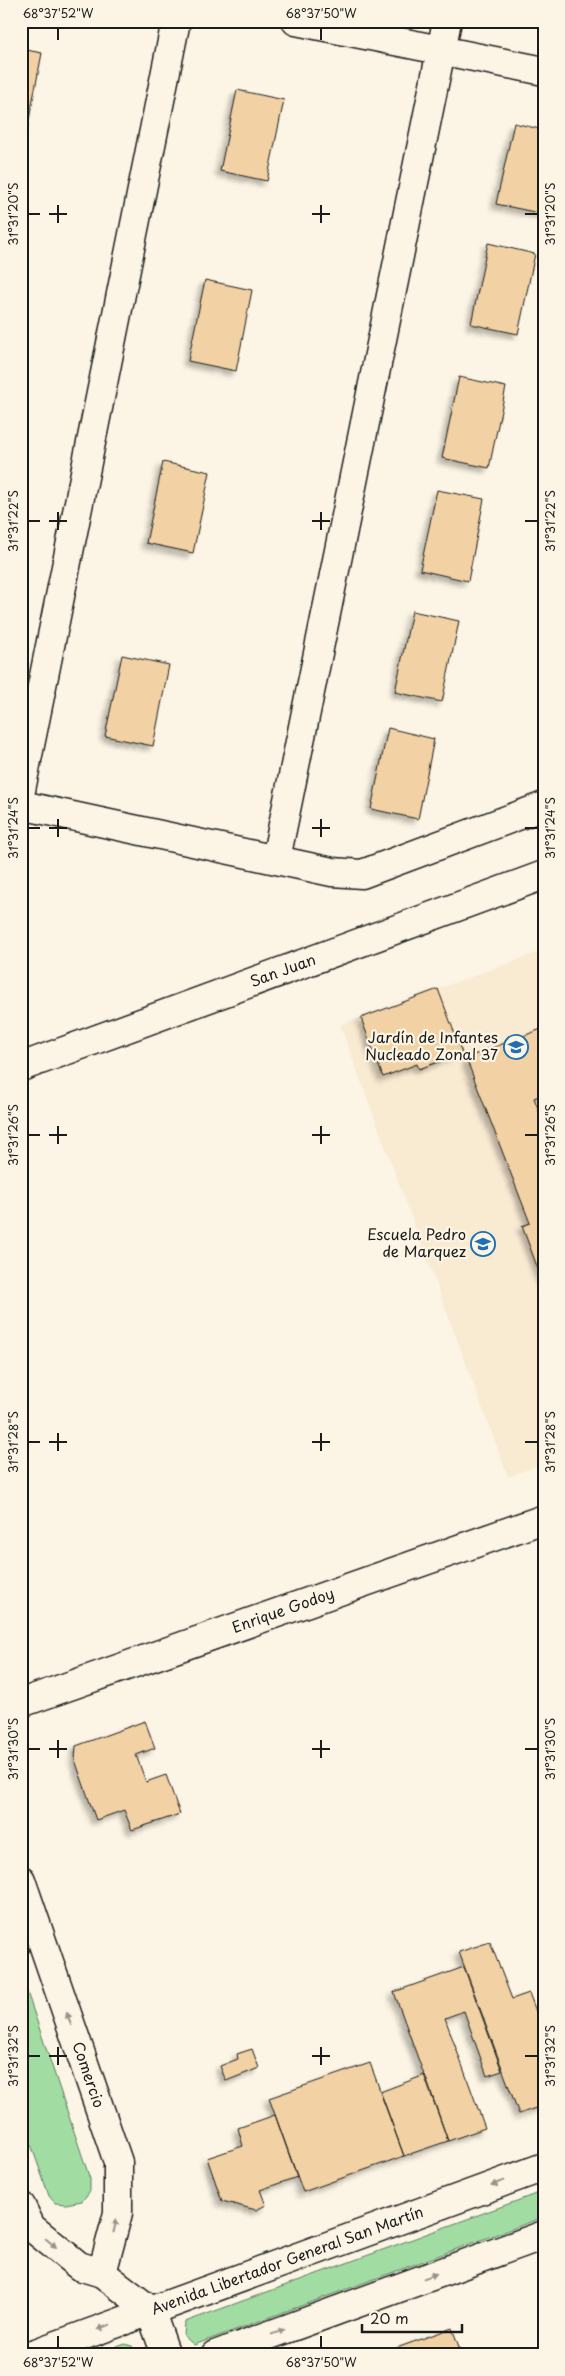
<svg xmlns="http://www.w3.org/2000/svg" width="565" height="2376" font-family="'Playpen Sans',sans-serif">
<style>
.built{fill:#f9ead2}
.green{fill:#a1dca3;stroke:#5e7c60}
.building{fill:#f2d2a4;stroke:#1c1c1c;filter:url(#shadow)}
.lines{fill:none;stroke-linecap:round;stroke-linejoin:round}
.minor-casing{stroke:#1c1c1c;stroke-width:31}
.major-casing{stroke:#1c1c1c;stroke-width:31}
.minor{stroke:#fcf5e5;stroke-width:28}
.major{stroke:#fcf5e5;stroke-width:28}
.oneway{fill:#97938b}
.ticks{fill:none;stroke:#1c1c1c;stroke-width:2}
.labels{text-anchor:middle;stroke-width:4.5;stroke-linejoin:round;paint-order:stroke}
.street-label{font-size:15px;fill:#1c1c1c;stroke:#fcf5e5}
.poi-label{font-size:15px;fill:#1c1c1c;stroke:#fcf5e5;text-anchor:end}
.neatline{fill:none;stroke:#1c1c1c;stroke-width:2}
.ticks-label{font-size:12px;text-anchor:middle;fill:#1c1c1c}
</style>
<defs>
<filter id="shadow"><feDropShadow dx="-4.5" dy="4.5" stdDeviation="2.5" flood-color="#0004"/></filter>
</defs>
<rect width="100%" height="100%" fill="#fcf5e5"/>
<filter id="ink" filterUnits="userSpaceOnUse"><feTurbulence type="fractalNoise" baseFrequency=".02" numOctaves="2"/><feDisplacementMap in="SourceGraphic" scale="10" xChannelSelector="R" yChannelSelector="G"/><feConvolveMatrix kernelMatrix="1 2 1 2 8 2 1 2 1" color-interpolation-filters="sRGB"/></filter>
<g filter="url(#ink)">
<path class="built" d="M544 950V1463L508 1477 340 1025Z"/>
<path class="green" d="M21 1974 90 2179V2191L82 2201 66 2204 55 2203 49 2196 21 2116Z
M544 2191V2217L194 2345 184 2336 185 2322Z
M125 2344 132 2346 138 2355H95Z"/>
<path class="building" d="M21 49 42 53 26 135 21 134Z
M237 90 284 100 267 181 220 171Z
M514 123 544 130V214L496 204Z
M488 243 535 254 518 334 471 324Z
M205 280 252 290 236 371 188 361Z
M459 377 506 387 489 468 442 458Z
M163 462 210 472 193 553 146 543Z
M437 490 484 499 468 581 420 570Z
M412 611 459 621 442 702 395 692Z
M122 655 169 665 153 746 105 736Z
M388 728 434 739 418 819 371 809Z
M438 989 462 1053 419 1069 417 1064 383 1077 361 1018Z
M544 1028V1094L534 1098 544 1124V1285L522 1226 530 1223 466 1058Z
M145 1721 155 1748 136 1755 146 1782 166 1775 180 1814 132 1830 124 1810 96 1820 75 1760 76 1746Z
M490 1942 512 1999 529 1993 544 2032V2105L519 2114 459 1952Z
M464 1967 502 2071 487 2076 464 2011 445 2018 485 2128 448 2141 394 1992Z
M252 2049 259 2068 226 2081 220 2066 238 2059 237 2054Z
M370 2063 404 2156 303 2192 269 2098Z
M425 2075 448 2141 404 2156 380 2092Z
M275 2115 297 2177 260 2190 266 2205 256 2210 222 2201 207 2158 243 2146 238 2128Z
M452 2328 462 2355H393L391 2350Z"/>
<g class="lines">
<defs>
<g id="minor">
<path d="M296 21 544 71"/>
<path d="M21 790 176 21"/>
<path d="M21 805 332 872 362 874 544 806"/>
<path d="M276 859 447 21"/>
<path id="s1" d="M21 1067 544 875"/>
<path id="s2" d="M21 1703 544 1519"/>
<path id="s3" d="M21 1880 118 2162V2213L102 2273"/>
<path d="M21 2206 31 2227 79 2266 102 2273 150 2310 166 2355"/>
</g>
<g id="major">
<path id="s4" d="M30 2355 544 2167"/>
<path d="M215 2355 544 2235"/>
</g>
</defs>
<use href="#minor" class="minor-casing"/>
<use href="#major" class="major-casing"/>
<use href="#minor" class="minor"/>
<use href="#major" class="major"/>
</g>
<defs><path id="oneway-solid" d="M-6-.8H1V-3.2L6.5 0L1 3.2V.8H-6Z" transform="scale(1.25)"/></defs>
<g class="oneway">
<use href="#oneway-solid" transform="translate(69 2019) rotate(-109)"/>
<use href="#oneway-solid" transform="translate(498 2183) rotate(160)"/>
<use href="#oneway-solid" transform="translate(115 2226) rotate(-77)"/>
<use href="#oneway-solid" transform="translate(51 2243) rotate(39)"/>
<use href="#oneway-solid" transform="translate(430 2276) rotate(-20)"/>
<use href="#oneway-solid" transform="translate(104 2327) rotate(160)"/>
<use href="#oneway-solid" transform="translate(278 2332) rotate(-20)"/>
</g>
</g>
<path class="ticks" d="M58 28V40M321 28V40M58 205V223M321 205V223M28 214H40M49 214H67M312 214H330M525 214H538M58 512V530M321 512V530M28 521H40M49 521H67M312 521H330M525 521H538M58 819V837M321 819V837M28 828H40M49 828H67M312 828H330M525 828H538M58 1126V1144M321 1126V1144M28 1135H40M49 1135H67M312 1135H330M525 1135H538M58 1433V1451M321 1433V1451M28 1442H40M49 1442H67M312 1442H330M525 1442H538M58 1740V1758M321 1740V1758M28 1749H40M49 1749H67M312 1749H330M525 1749H538M58 2047V2065M321 2047V2065M28 2056H40M49 2056H67M312 2056H330M525 2056H538M58 2336V2348M321 2336V2348"/>
<defs>
<symbol id="school-ring" viewBox="-11 -11 22 22"><circle r="9.5" fill="#fcf5e5" stroke="#1f6fb2" stroke-width="1.5"/><path d="M0-5L7-2L0 1L-7-2ZM-4 1L0 2.5L4 1V4Q0 6-4 4Z" fill="#1f6fb2"/></symbol>
</defs>
<g fill-rule="evenodd">
<use href="#school-ring" x="502" y="1033" width="28" height="28"/>
<use href="#school-ring" x="469" y="1230" width="28" height="28"/>
</g>
<g class="labels">
<g class="street-label">
<text dy="5" stroke="none"><textPath href="#s1" startOffset="279">San Juan</textPath></text>
<text dy="5" stroke="none"><textPath href="#s2" startOffset="278">Enrique Godoy</textPath></text>
<text dy="5" stroke="none"><textPath href="#s3" startOffset="206">Comercio</textPath></text>
<text dy="5" stroke="none"><textPath href="#s4" startOffset="274">Avenida Libertador General San Martín</textPath></text>
</g>
<g class="poi-label">
<text x="498" y="1043">Jardín de Infantes<tspan x="498" dy="17">Nucleado Zonal 37</tspan></text>
<text x="466" y="1240">Escuela Pedro<tspan x="466" dy="17">de Marquez</tspan></text>
</g>
</g>
<rect width="565" height="2376" fill="none" stroke="#fcf5e5" stroke-width="55"/>
<path d="M362 2324v8h100v-8" fill="none" stroke="#1c1c1c" stroke-width="2.5"/>
<text x="370" y="2324" font-size="15" fill="#1c1c1c" stroke="#fcf5e5" stroke-width="4" paint-order="stroke">20 m</text>
<rect x="28" y="28" width="510" height="2320" class="neatline"/>
<g class="ticks-label">
<text x="58" y="18">68°37'52"W</text>
<text x="321" y="18">68°37'50"W</text>
<text transform="translate(14 214) rotate(-90)" y="4">31°31'20"S</text>
<text transform="translate(551 214) rotate(-90)" y="4">31°31'20"S</text>
<text transform="translate(14 521) rotate(-90)" y="4">31°31'22"S</text>
<text transform="translate(551 521) rotate(-90)" y="4">31°31'22"S</text>
<text transform="translate(14 828) rotate(-90)" y="4">31°31'24"S</text>
<text transform="translate(551 828) rotate(-90)" y="4">31°31'24"S</text>
<text transform="translate(14 1135) rotate(-90)" y="4">31°31'26"S</text>
<text transform="translate(551 1135) rotate(-90)" y="4">31°31'26"S</text>
<text transform="translate(14 1442) rotate(-90)" y="4">31°31'28"S</text>
<text transform="translate(551 1442) rotate(-90)" y="4">31°31'28"S</text>
<text transform="translate(14 1749) rotate(-90)" y="4">31°31'30"S</text>
<text transform="translate(551 1749) rotate(-90)" y="4">31°31'30"S</text>
<text transform="translate(14 2056) rotate(-90)" y="4">31°31'32"S</text>
<text transform="translate(551 2056) rotate(-90)" y="4">31°31'32"S</text>
<text x="58" y="2367">68°37'52"W</text>
<text x="321" y="2367">68°37'50"W</text>
</g>
</svg>
